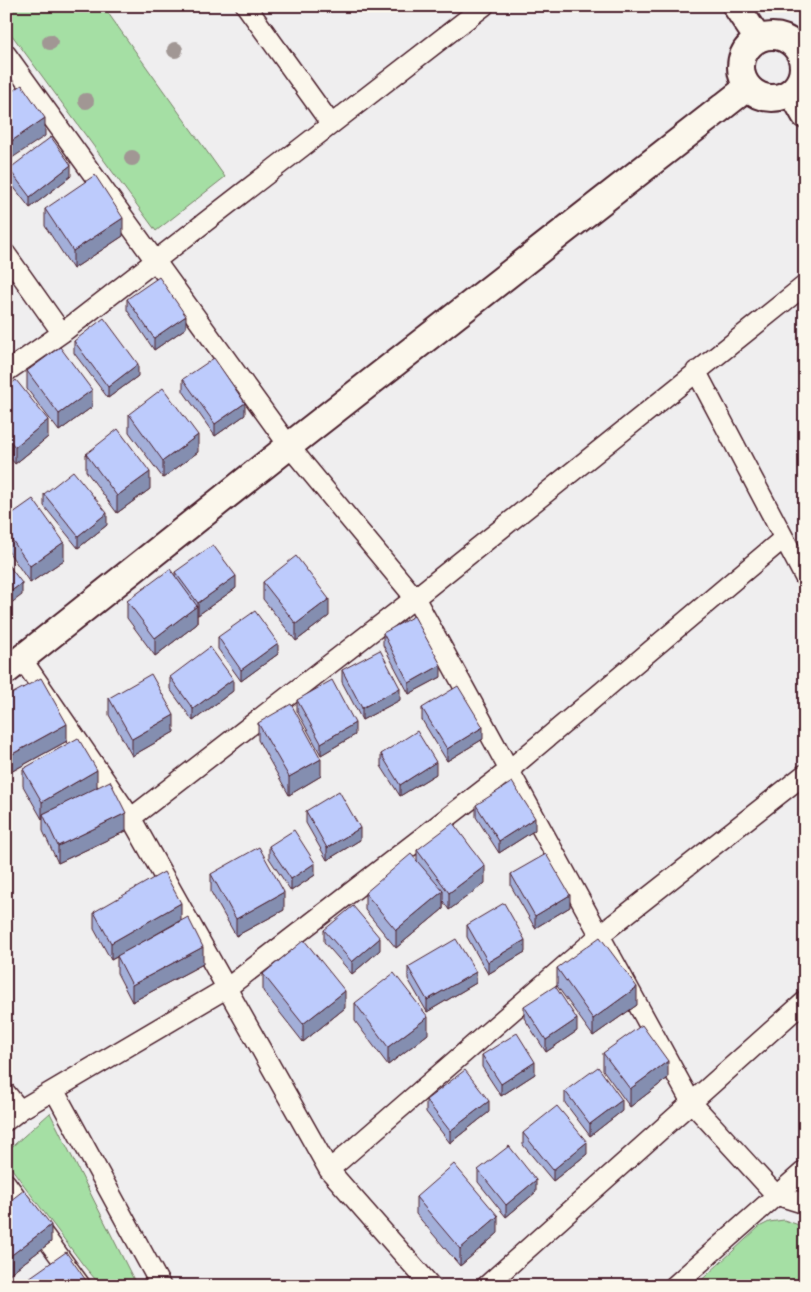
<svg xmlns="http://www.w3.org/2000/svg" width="811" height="1292" font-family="Kalam,sans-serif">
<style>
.green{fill:#a5dfa4;stroke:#787f68}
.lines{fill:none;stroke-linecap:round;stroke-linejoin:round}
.street-casing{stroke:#4a1f2b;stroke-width:22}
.secondary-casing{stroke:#4a1f2b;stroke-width:30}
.street{stroke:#fbf7ec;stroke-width:19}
.secondary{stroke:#fbf7ec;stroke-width:26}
.tree{fill:#a19794}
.wall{fill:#a3afd9;stroke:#4a1f2b}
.shaded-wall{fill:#848eb0;stroke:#4a1f2b}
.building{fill:#bdcbfc;stroke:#4a1f2b}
</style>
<rect width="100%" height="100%" fill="#efeeef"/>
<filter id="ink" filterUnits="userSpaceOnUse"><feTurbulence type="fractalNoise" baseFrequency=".02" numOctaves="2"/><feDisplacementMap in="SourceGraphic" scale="10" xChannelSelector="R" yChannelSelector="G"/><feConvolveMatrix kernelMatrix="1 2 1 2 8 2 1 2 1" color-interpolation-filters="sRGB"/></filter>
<g filter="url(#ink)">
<path class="green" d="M6 6H103L225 177 156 231 6 27Z
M50 1113 137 1286H101L84 1266 6 1161V1152Z
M784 1220 805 1227V1286H695L759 1227 769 1222Z"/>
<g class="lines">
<defs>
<path id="street" d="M246 6 331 124
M6 54 289 446 415 598 691 1102 776 1195 805 1204
M6 254 62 333
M696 371 805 578
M6 372 62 333 484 6
M22 659 131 818 329 1170 431 1286
M131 818 415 598 805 285
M54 1090 161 1286
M6 1093 20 1110
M6 1121 20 1110 227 988 509 770 784 538
M329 1170 600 935 805 774
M6 1183 81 1286
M486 1286 805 1001
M674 1286 805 1170"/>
<path id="secondary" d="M736 6 758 39
M741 67a31 31 0 1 1 62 0a31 31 0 1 1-62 0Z
M792 92 805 115
M6 671 289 446 748 87"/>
</defs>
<use href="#street" class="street-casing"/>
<use href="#secondary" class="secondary-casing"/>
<use href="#street" class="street"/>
<use href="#secondary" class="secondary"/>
</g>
<g class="tree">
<circle cx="50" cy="42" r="8"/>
<circle cx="175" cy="50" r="8"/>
<circle cx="86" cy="101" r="8"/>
<circle cx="132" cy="158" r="8"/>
</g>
<path class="wall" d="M9 169 71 176 30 208 9 181Z
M45 209 123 236 73 269 45 226Z
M127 299 186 328 154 350 127 310Z
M74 341 138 376 108 398 74 353Z
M27 371 92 407 59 431 27 389Z
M183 379 245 415 215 436 183 391Z
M6 388 48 437 15 464 6 453Z
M129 414 198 452 163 478 129 432Z
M86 454 150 489 117 513 86 471Z
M44 494 107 525 78 548 44 506Z
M6 518 64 560 30 583 6 548Z
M175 572 236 588 198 615H197V624L155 656 127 618V601L175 577Z
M263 582 329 616 296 641 263 599Z
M383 633 441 677 409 694 383 645Z
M218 637 278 654 241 681 218 649Z
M342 670 400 700 362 720 342 682Z
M170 677 233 691 193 721 170 689Z
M6 697 67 741 7 774 6 773Z
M109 698 174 732 132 756 109 715Z
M297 700 355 735 321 755 297 711Z
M422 708 483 739 447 761 422 720Z
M258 723 321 776 289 795 258 740Z
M381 754 436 774 400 796 381 766Z
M23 769 97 788 126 831 58 863 43 831V818L42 819 23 786Z
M476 805 535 830 499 853 476 817Z
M306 811 360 840 327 860 306 823Z
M269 846 315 875 291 891 269 858Z
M417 850 485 883 449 910 443 901V909L396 948 365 910V893L417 861Z
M211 874 284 910 236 936 211 892Z
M511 874 570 907 535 928 511 886Z
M94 912 181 920 203 964 132 1002 117 973V957L111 960 94 929Z
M467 925 525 952 488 974 467 937Z
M324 930 380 950 352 974 324 942Z
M408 967 476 983 427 1012 408 979Z
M557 968 637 1005 593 1036 557 986Z
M263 974 345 1008 303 1042 263 991Z
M355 1003 428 1034 388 1065 355 1021Z
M524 1006 577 1031 546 1052 524 1018Z
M603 1053 668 1078 630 1107 603 1070Z
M482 1055 535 1074 501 1096 482 1067Z
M565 1091 622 1111 590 1136 565 1103Z
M426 1100 489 1112 450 1143 426 1112Z
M523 1133 587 1154 553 1181 523 1145Z
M478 1170 536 1192 506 1217 478 1182Z
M416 1197 498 1233 460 1266 416 1214Z
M6 1204 51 1242 9 1274 6 1271Z
M29 1278 90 1286H29Z"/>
<path class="shaded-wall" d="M9 72V90L6 92V75Z
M45 118V136L6 162V145Z
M71 165V176L30 208V197Z
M123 218V236L73 269V251Z
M186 316V328L154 350V338Z
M138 364V376L108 398V387Z
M92 390V407L59 431V414Z
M245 403V415L215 436V424Z
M48 420V437L15 464V447Z
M198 435V452L163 478V461Z
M150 472V489L117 513V496Z
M107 513V525L78 548V536Z
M64 542V560L30 583V566Z
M236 576V588L198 615V603Z
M22 583V595L6 607V595Z
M329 599V616L296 641V624Z
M197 606V624L155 656V638Z
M278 643V654L241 681V670Z
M441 665V677L409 694V683Z
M233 679V691L193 721V709Z
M400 688V700L362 720V708Z
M174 715V732L132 756V739Z
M355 723V735L321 755V743Z
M67 724V741L7 774V757Z
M483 727V739L447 761V749Z
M321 759V776L289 795V777Z
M436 762V774L400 796V785Z
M97 770V788L43 814V818L42 819V802Z
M8 784V801L6 803V786Z
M126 813V831L58 863V846Z
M535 818V830L499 853V841Z
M360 828V840L327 860V848Z
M315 863V875L291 891V879Z
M485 866V883L449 910V893Z
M443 891V909L396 948V930Z
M284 892V910L236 936V919Z
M570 895V907L535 928V916Z
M181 903V920L111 960V943Z
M380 938V950L352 974V962Z
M525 940V952L488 974V962Z
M203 947V964L132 1002V985Z
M476 972V983L427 1012V1000Z
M637 987V1005L593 1036V1019Z
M345 991V1008L303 1042V1024Z
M428 1017V1034L388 1065V1047Z
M577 1019V1031L546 1052V1040Z
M668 1061V1078L630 1107V1089Z
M535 1062V1074L501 1096V1084Z
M622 1100V1111L590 1136V1124Z
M489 1101V1112L450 1143V1131Z
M587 1142V1154L553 1181V1170Z
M536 1180V1192L506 1217V1205Z
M498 1216V1233L460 1266V1249Z
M51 1225V1242L9 1274V1257Z"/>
<path class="building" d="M6 68 9 72 6 75Z
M22 85 45 118 6 145V95Z
M51 137 71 165 30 197 9 169Z
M95 175 123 218 73 251 45 209Z
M159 277 186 316 154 338 127 299Z
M104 318 138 364 108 387 74 341Z
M60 347 92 390 59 414 27 371Z
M214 358 245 403 215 424 183 379Z
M16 380 48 420 15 447 6 436V388Z
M163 388 198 435 163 461 129 414Z
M118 429 150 472 117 496 86 454Z
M73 471 107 513 78 536 44 494Z
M33 499 64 542 30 566 6 531V518Z
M213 545 236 576 198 603 175 572Z
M296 556 329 599 296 624 263 582Z
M6 562 22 583 6 595Z
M170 569 197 606 155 638 127 601Z
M255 611 278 643 241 670 218 637Z
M414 616 441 665 409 683 383 633Z
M210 647 233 679 193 709 170 677Z
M380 650 400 688 362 708 342 670Z
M151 674 174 715 132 739 109 698Z
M41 678 67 724 7 757 6 697Z
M332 680 355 723 321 743 297 700Z
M458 686 483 727 447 749 422 708Z
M291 704 321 759 289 777 258 723Z
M417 731 436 762 400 785 381 754Z
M78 738 97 770 42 802 23 769Z
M110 781 126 813 58 846 43 814Z
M512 782 535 818 499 841 476 805Z
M339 791 360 828 327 848 306 811Z
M453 823 485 866 449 893 417 850Z
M294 830 315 863 291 879 269 846Z
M259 847 284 892 236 919 211 874Z
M411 854 443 891 396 930 365 893Z
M546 854 570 895 535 916 511 874Z
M164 872 181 903 111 943 94 912Z
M504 903 525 940 488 962 467 925Z
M353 906 380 938 352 962 324 930Z
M188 917 203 947 132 985 117 956Z
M600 937 637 987 593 1019 557 968Z
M456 939 476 972 427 1000 408 967Z
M304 940 345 991 303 1024 263 974Z
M394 973 428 1017 388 1047 355 1003Z
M555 986 577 1019 546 1040 524 1006Z
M642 1025 668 1061 630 1089 603 1053Z
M517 1033 535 1062 501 1084 482 1055Z
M598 1067 622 1100 590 1124 565 1091Z
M465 1070 489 1101 450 1131 426 1100Z
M557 1106 587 1142 553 1170 523 1133Z
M509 1146 536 1180 506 1205 478 1170Z
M454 1164 498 1216 460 1249 416 1197Z
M24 1190 51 1225 9 1257 6 1253V1204Z
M66 1252 90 1286H34L29 1278Z"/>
</g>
<rect width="811" height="1292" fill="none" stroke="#fbf7ec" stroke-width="25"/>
<rect x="12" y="12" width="786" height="1267" fill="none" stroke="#4a1f2b" stroke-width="2" filter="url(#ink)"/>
</svg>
